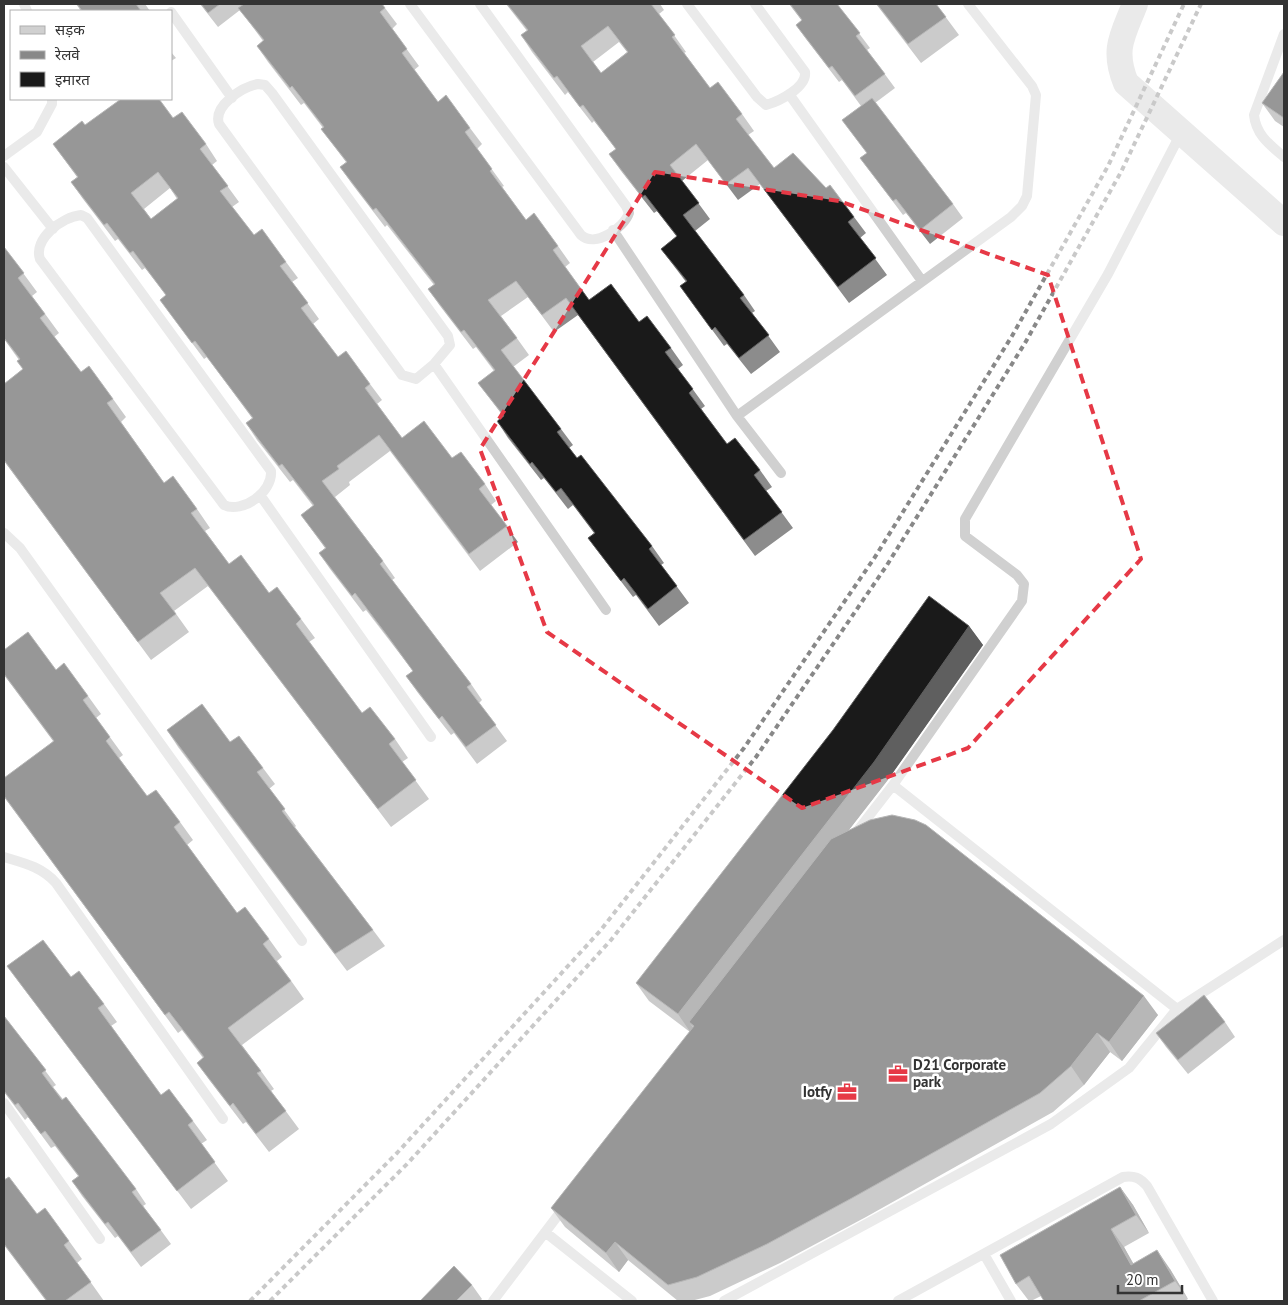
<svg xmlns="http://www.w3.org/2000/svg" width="1288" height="1305" font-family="'PT Sans','Noto Sans Devanagari',sans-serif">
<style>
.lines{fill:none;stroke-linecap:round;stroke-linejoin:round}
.service{stroke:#d0d0d0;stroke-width:10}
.tertiary{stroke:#d0d0d0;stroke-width:26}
.rail{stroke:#888;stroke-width:4;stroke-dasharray:5 4;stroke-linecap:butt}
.wall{fill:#8c8c8c;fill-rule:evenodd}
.shaded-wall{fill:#5f5f5f}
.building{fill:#1a1a1a;stroke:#5f5f5f;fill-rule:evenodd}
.marked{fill:none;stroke:#e63946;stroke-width:4;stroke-dasharray:10 6;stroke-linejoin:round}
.labels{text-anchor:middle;stroke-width:5;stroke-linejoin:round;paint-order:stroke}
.poi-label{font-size:15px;font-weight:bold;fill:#333;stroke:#fff;text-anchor:start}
</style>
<rect width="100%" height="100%" fill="#fff"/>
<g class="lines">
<path class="service" d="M24 4 27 11
M410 4 581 235C595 248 624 228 629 213L626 206 480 4
M687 4 757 97 766 105C780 101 807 87 805 72L755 4
M171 12 232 98
M1284 34 1254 115C1256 135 1270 145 1284 157
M258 84 265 85 272 93 448 336 450 345 434 364 416 379 402 375 219 124C213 106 242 87 258 84Z
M789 94 922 281
M4 156 37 132 52 104V99
M4 167 53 229
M81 215 87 218 271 471C273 492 242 514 224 505L40 259C33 239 62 217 81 215Z
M613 230 737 416 781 473
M434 364 606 610
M737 416 1011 217 1022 206 1027 196 1036 95 1032 86 968 4
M260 495 431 737
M4 533 20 548 302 941
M893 785 1022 601 1024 584 1017 575 965 536V519L1108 274 1181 133
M855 834 893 785 1177 1009
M4 857C24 863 42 867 56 883L223 1119
M4 1103 100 1239
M545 1232 632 1301
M984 1254 1011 1301
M493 1301 565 1206
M724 1301 1051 1124 1129 1068 1177 1009 1284 940
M898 1301 1123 1177C1134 1175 1140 1178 1147 1186L1213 1301"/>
<path class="tertiary" d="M1135 4C1123 35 1112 49 1126 83L1284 223"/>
<path class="rail" d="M250 1301 397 1153 600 931 744 748 875 557 1012 336 1108 166 1184 4
M270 1301 408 1163 611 940 756 757 887 565 1025 343 1121 172 1201 4"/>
</g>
<path class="wall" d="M76 4H145L150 11H81Z
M200 4H382L397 24 392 29 419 66 414 70 438 102 470 128 482 144 477 149 504 186 502 187 526 220 558 246 570 263 565 267 589 300 639 322 671 348 683 365 678 369 705 406 701 409 727 444 760 470 772 487 766 491 793 528 755 556 578 315 554 332 528 297 501 316 529 355 513 367 561 429 573 445 569 448 577 458 652 546 664 563 661 565 689 603 659 626 636 595 633 597 600 554 588 538 594 533 573 505 568 509 544 478 541 480 508 438 497 421 503 416 478 383 494 371 476 347 473 349 440 306 428 289 434 285 387 225 385 227 352 184 340 167 346 162 321 129 323 128 304 103 301 105 268 62 257 46 263 41 240 10 218 27Z
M506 4H660L664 10 659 14 686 52 684 53 710 88 742 114 754 131 748 135 774 168 854 217 866 233 860 238 887 275 849 303 760 184 738 200 708 160 682 181 710 219 695 231 744 295 755 311 752 313 780 352 751 374 727 344 724 346 680 286 686 282 661 249 677 237 657 211 654 213 621 171 609 154 616 149 594 121 592 123 568 92 565 95 532 52 521 35 527 31ZM619 42 627 52 601 73 593 62Z
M789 4H837L870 48 867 50 895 88 875 103 953 204 963 218 930 244 906 213 903 215 860 158 867 153 842 120 861 106 842 80 839 82 806 39 796 25 802 21Z
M876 4H936L959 35 921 63Z
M171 52 176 58 171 61Z
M1284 72V127L1275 121 1262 103Z
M173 118 206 144 217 161 212 165 239 202 232 207 254 235 286 262 298 278 292 282 319 319 313 324 338 357 370 384 382 400 377 404 402 438 452 458 485 484 496 501 491 505 518 542 480 571 390 451 349 482 350 485 335 497 383 561 395 578 392 580 471 684 482 700 479 703 507 741 477 764 454 733 451 735 418 693 406 676 413 671 366 610 363 612 330 569 319 553 325 548 301 515 313 506 293 480 290 482 257 440 246 423 252 418 207 357 204 359 160 300 166 295 145 268 142 270 118 239 115 241 83 199 71 182 77 177 53 144 85 125ZM170 188 177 199 151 219 144 209Z
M4 247 37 292 32 296 59 333 54 337 81 372 113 399 126 417 121 422 164 483 197 509 210 528 205 531 229 564 269 593 301 619 315 638 309 642 362 713 395 739 408 758 402 762 429 799 391 827 208 586 174 611 189 632 151 660 4 461V384L23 369 19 360 4 339Z
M969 626 983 645 887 781 848 831 1158 1015 1122 1061 1110 1052 1084 1085 1053 1112 866 1217 780 1263 710 1296 691 1301H678L628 1260 619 1272 565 1227 551 1208 690 1032 649 1001 636 983Z
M4 650 56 670 88 696 101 714 96 718 123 755 119 758 147 796 180 822 193 840 187 845 237 913 269 939 282 957 277 961 304 999 242 1045 261 1071 274 1089 271 1091 299 1129 269 1152 246 1122 243 1124 210 1081 197 1063 203 1058 182 1030 178 1033 4 797 53 741 4 675Z
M167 730 230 742 263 768 275 784 269 789 296 826 295 827 373 930 385 946 347 971 178 747Z
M7 966 104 1004 117 1022 111 1026 161 1095 193 1121 207 1140 201 1144 228 1181 191 1209 21 985Z
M4 1016 56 1085 53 1087 136 1189 146 1204 143 1206 171 1244 141 1267 118 1236 115 1238 82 1196 72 1181 78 1176 55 1146 51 1148 28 1117 25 1120 4 1092Z
M1225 1022 1235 1037 1188 1074 1166 1047 1156 1033Z
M4 1180 37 1214 69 1241 82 1259 77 1263 104 1301H46L4 1245Z
M1120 1187 1133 1205 1149 1233 1124 1247 1133 1264 1170 1269 1188 1299 1185 1301H1044L1041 1296 1031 1301H1029L1016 1284Z
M472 1285 482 1299 480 1301H420Z"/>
<path class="shaded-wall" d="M969 626 983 645 887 781 695 1028 689 1022 694 1029 691 1033 678 1014Z
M1144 996 1158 1015 1122 1061 1109 1042Z
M1097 1033 1110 1052 1084 1085 1071 1066Z
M1120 1187 1133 1205 1149 1233 1136 1215Z
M1111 1229 1124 1247 1145 1284 1131 1265Z
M615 1242 628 1260 619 1272 606 1253Z
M1157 1250 1170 1269 1188 1299 1175 1281Z"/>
<path class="building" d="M77 4H136L141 11H82Z
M201 4H220L208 13Z
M244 4H382L385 8 380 12 407 49 402 53 438 102 446 95 470 128 465 132 492 169 490 171 526 220 534 213 558 246 553 250 589 300 611 284 639 322 647 316 671 348 665 352 693 389 689 393 727 444 735 438 760 470 754 475 782 512 744 540 566 298 542 315 516 281 488 300 517 338 501 350 561 429 557 432 577 458 581 455 652 546 649 549 677 586 648 609 624 578 621 581 588 538 595 533 561 488 556 492 532 462 530 464 497 421 504 416 478 383 495 370 464 330 461 332 428 289 435 284 376 208 373 210 340 167 347 162 321 129 324 127 292 86 290 88 257 46 264 40 238 8Z
M507 4H651L675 35 672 37 710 88 718 82 742 114 736 119 774 168 793 153 826 188 830 185 854 217 848 222 876 258 838 287 748 168 726 184 696 144 670 165 699 203 683 215 744 295 740 298 769 335 739 358 715 327 712 330 680 286 687 281 661 249 677 236 645 195 642 197 609 154 616 149 583 105 580 107 557 76 554 78 521 35 528 30ZM608 26 628 52 601 73 581 46Z
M790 4H837L860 33 856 36 885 74 855 96 832 66 829 68 796 25 802 20Z
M877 4H936L946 17 908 44Z
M1284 72V118L1262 103Z
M872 98 953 204 920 230 896 199 893 201 860 158 867 153 842 120Z
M121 99H159L173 118 182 112 206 144 200 149 228 186 220 191 254 235 262 229 286 262 280 266 308 303 301 308 338 357 346 351 370 384 365 388 402 438 424 421 452 458 461 452 485 484 479 489 507 526 469 554 379 435 337 466 339 469 322 481 383 561 380 564 471 684 467 687 496 725 466 747 442 716 439 719 406 676 413 671 389 638 355 593 352 596 319 553 326 548 301 515 314 505 282 464 279 466 246 423 253 418 195 341 192 343 160 300 166 295 133 251 130 253 107 223 104 225 71 182 78 177 53 144 82 121 85 125ZM158 172 178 198 151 219 131 193Z
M4 247 24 273 18 278 45 314 40 318 81 372 89 366 113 399 107 403 164 483 173 476 197 509 191 513 229 564 241 555 269 593 277 587 301 619 296 624 362 713 370 707 395 739 389 744 416 780 378 809 195 568 160 593 176 614 138 642 4 460V384L23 369 17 361 20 359 4 338Z
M929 596 969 626 874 762 678 1014 636 983 833 730Z
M28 632 56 670 64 663 88 696 83 700 110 737 106 741 147 796 156 790 180 822 174 827 237 913 245 907 269 939 263 944 291 981 228 1028 261 1071 257 1073 286 1111 256 1134 233 1103 230 1106 197 1063 204 1057 169 1012 165 1015 4 796V778L54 741 4 674V650Z
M202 704 230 742 239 736 263 768 257 772 285 809 282 811 373 930 335 954 167 730Z
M892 815 915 820 926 825 1144 996 1109 1042 1097 1033 1071 1066 1040 1093 852 1198 767 1244 697 1277 668 1285 615 1242 606 1253 551 1208 694 1026 689 1022 831 839 870 820Z
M43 940 71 977 79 971 104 1004 98 1008 161 1095 169 1089 193 1121 188 1125 215 1162 177 1191 7 966Z
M1204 995 1225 1022 1178 1060 1156 1033Z
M4 1016 46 1070 42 1073 62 1100 66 1097 136 1189 132 1192 161 1230 131 1252 108 1222 105 1224 72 1181 79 1176 45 1131 41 1134 18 1103 15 1105 4 1091Z
M9 1177 37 1214 45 1208 69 1241 64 1245 91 1282 65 1301H47L4 1244V1180Z
M1120 1187 1136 1215 1111 1229 1131 1265 1157 1250 1175 1281 1139 1301H1044L1029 1276 1016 1284 1000 1255Z
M454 1266 472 1285 456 1301H420Z"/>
<path d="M0 0H1288V1305H0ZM655 172 839 201 1048 275 1141 559 968 748 802 808 547 632 480 449Z" fill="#fff" fill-opacity=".55" fill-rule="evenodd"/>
<path class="marked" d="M655 172 839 201 1048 275 1141 559 968 748 802 808 547 632 480 449Z"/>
<defs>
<symbol id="office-bare" viewBox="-9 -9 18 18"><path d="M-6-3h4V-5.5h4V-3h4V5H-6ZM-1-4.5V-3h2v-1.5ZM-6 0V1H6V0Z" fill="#e63946" stroke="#fff" stroke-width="2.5" paint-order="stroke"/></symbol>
</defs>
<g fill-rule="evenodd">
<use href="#office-bare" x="884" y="1060" width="28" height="28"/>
<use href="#office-bare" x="833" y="1078" width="28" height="28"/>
</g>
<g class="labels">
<g class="poi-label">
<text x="913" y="1070">D21 Corporate<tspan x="913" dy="17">park</tspan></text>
<text x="832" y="1097" text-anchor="end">Iotfy</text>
</g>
</g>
<rect width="1288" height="1305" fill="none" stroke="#333333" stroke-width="10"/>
<rect x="10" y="10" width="162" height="90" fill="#ffffff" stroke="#adadad"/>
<rect x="20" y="26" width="25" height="8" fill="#d0d0d0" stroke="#adadad"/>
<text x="55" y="35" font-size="15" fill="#333333">सड़क</text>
<rect x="20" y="51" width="25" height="8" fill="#888888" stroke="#adadad"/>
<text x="55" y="60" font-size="15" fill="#333333">रेलवे</text>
<rect x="20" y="72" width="25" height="15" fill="#1a1a1a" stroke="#adadad"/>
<text x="55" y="85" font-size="15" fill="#333333">इमारत</text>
<path d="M1118 1285v8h64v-8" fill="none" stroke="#333333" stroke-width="2.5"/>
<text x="1126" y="1285" font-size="15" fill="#333333" stroke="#ffffff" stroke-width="4" paint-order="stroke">20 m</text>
</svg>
